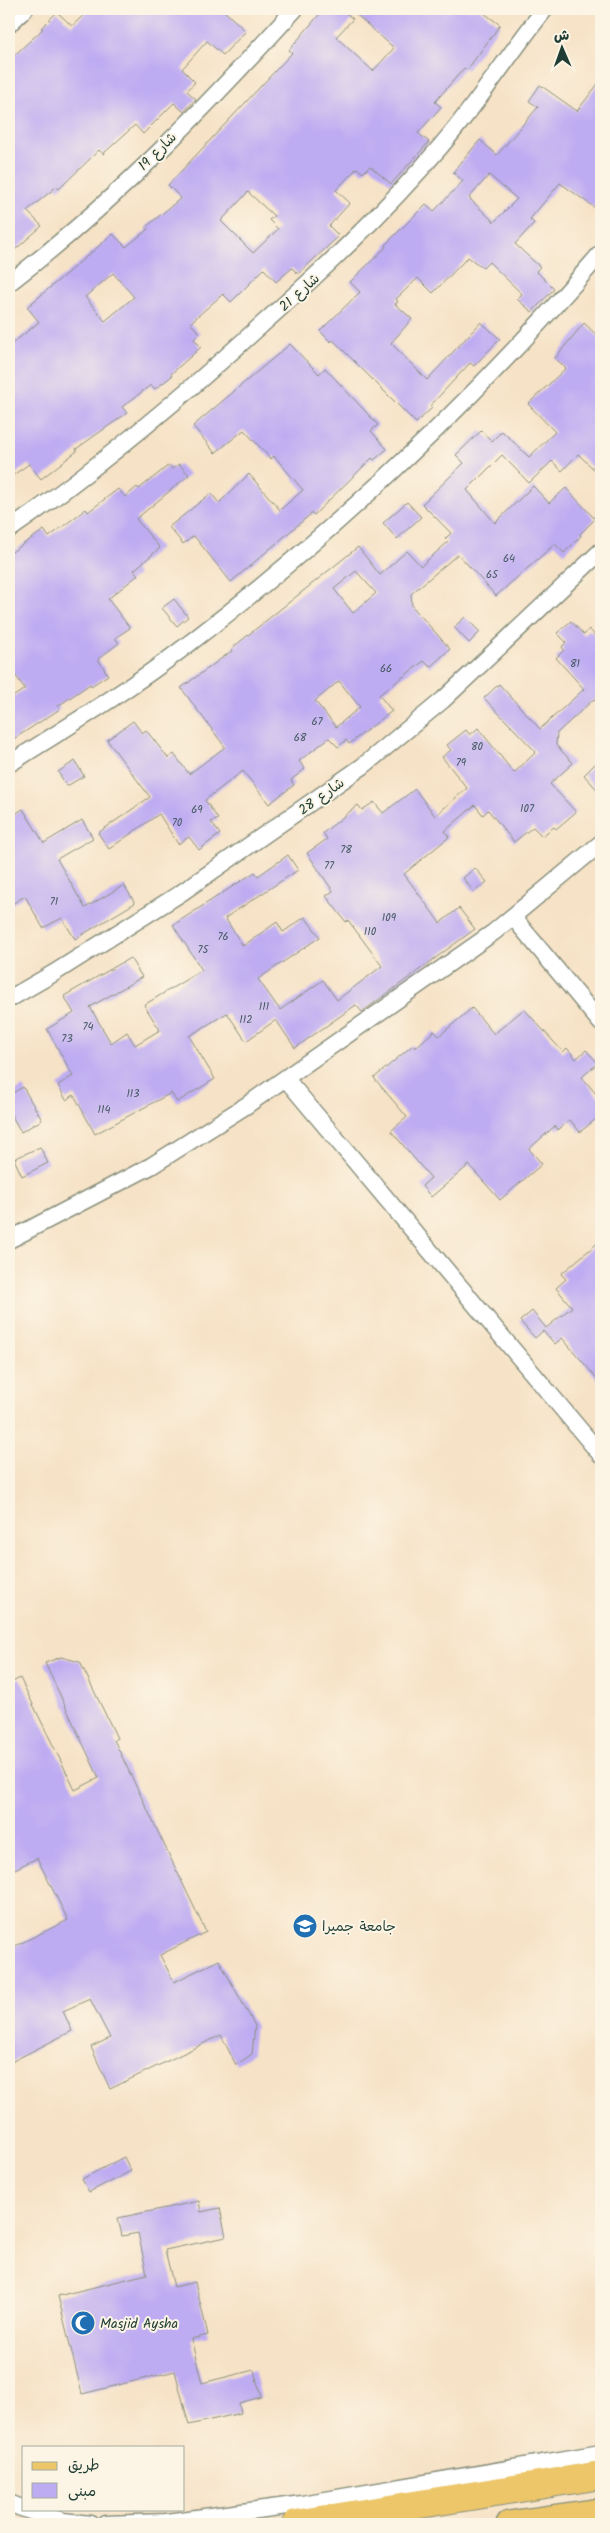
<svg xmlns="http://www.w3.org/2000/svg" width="610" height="2533" font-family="Kalam,'Playpen Sans Arabic',sans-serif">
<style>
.building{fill:#beacf2;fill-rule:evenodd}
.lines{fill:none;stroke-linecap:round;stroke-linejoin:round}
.minor-casing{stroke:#8a907d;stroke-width:19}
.primary-casing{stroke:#8a907d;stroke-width:28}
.motorway-casing{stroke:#8a907d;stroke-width:30}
.minor{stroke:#fff;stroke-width:16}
.primary{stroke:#ecc669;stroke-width:25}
.motorway{stroke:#ecc669;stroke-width:28}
.labels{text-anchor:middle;stroke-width:4;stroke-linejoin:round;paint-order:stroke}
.number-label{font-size:11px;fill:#475964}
.street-label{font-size:14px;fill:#1f3d34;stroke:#fcf5e5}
.poi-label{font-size:14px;fill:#1f3d34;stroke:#fcf5e5;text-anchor:start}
</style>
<rect width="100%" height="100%" fill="#fcf5e5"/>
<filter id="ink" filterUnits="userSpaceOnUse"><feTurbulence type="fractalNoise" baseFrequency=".02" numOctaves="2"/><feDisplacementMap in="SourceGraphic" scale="10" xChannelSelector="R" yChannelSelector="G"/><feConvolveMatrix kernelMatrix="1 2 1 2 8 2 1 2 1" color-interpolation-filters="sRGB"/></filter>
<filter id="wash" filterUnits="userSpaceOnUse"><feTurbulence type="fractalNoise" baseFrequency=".0096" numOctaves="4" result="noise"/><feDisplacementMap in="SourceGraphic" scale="20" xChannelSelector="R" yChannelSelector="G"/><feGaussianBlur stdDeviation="1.12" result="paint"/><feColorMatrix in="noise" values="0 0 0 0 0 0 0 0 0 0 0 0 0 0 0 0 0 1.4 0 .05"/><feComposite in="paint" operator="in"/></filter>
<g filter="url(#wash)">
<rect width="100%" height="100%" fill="#f6e2c6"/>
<g id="blocks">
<path class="building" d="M90 9H222L246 31 223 55 207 41 182 69 195 82 187 91 196 99 184 112 174 103 143 134 135 125 103 154 99 150 59 189 56 187 27 211 42 226 9 255V60L43 29 41 28 57 12 72 26Z
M324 9H341L353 19 336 37 373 71 394 48 350 9H479L500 25 467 70 464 68 435 102 441 107 418 133 429 142 391 184 370 166 363 173 357 168 336 190 350 203 329 226 339 236 298 274 292 268 276 282 264 269 231 302 223 294 190 323 200 333 194 339 201 347 171 374 172 376 155 389 151 385 122 407 127 413 76 449 77 451 41 479 29 464 9 478V346L39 322 27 307 113 234 126 247 148 229 146 227 181 198 168 185 292 53 289 50ZM248 192 274 216 269 220 278 229 253 253 221 221ZM113 273 134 297 105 321 85 297Z
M601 80V212L560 183 530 219 534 223 515 244 540 267 536 271 554 289 532 312 517 299 522 294 489 262 483 268 468 257 433 293 418 278 396 299 398 302 395 304 412 319 391 343 427 380 481 322 500 339 474 366 470 363 430 406 432 408 416 423 333 340 331 342 320 331 360 292 350 282 386 247 385 245 426 204 434 211 463 181 453 172 480 140 497 155 538 107 529 101 540 85 577 111ZM489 175 517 199 494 222 469 198Z
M584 323 601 339V476L578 454 562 471 552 461 529 483 502 455 467 490 495 523 533 486 549 503 566 488 595 519 580 534 581 536 564 553 555 544 496 596 458 554 411 594 412 606 450 649 430 667 424 661 379 695 392 711 349 744 346 740 338 747 329 738 299 761 305 769 291 780 294 785 269 804 243 771 205 800 218 819 211 822 220 834 199 850 189 837 178 844 159 814 109 849 98 833 150 797 107 740 133 721 142 733 146 730 168 758 174 754 189 774 225 747 181 688 233 650 232 648 358 547 380 575 407 551 421 566 448 542 445 539 451 533 422 504 464 463 456 455 481 431 492 441 502 431 529 457 555 432 528 404 566 368 555 358ZM356 571 376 593 353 613 334 589ZM339 681 360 707 336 727 315 701Z
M290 344 319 374 325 368 378 425 371 431 387 449 374 460 372 458 314 515 312 513 231 582 194 536 183 544 169 527 211 493 219 503 249 474 280 510 303 490 274 456 271 459 244 430 215 453 193 426Z
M179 464 189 475 136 519 160 548 134 570 138 575 108 599 130 628 115 638 119 643 98 659 108 675 91 686 90 684 58 706 60 709 9 742V699L25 689 9 666V554L44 530 49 537 86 509 88 512 118 489 125 497 137 487 139 489 169 465 172 469Z
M407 502 421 517 397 539 383 523Z
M174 599 188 617 177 626 162 608Z
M465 617 480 632 469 643 454 627Z
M571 621 584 635 589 629 601 642V707L594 699 557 733 556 745 573 763 550 784 576 812 556 829 554 827 542 836 533 827 514 842 488 810 483 815 475 805 445 831 449 837 404 874 440 923 459 908 475 929 362 1012 356 1005 295 1048 276 1020 246 1041 227 1013 189 1036 215 1079 177 1102 171 1093 95 1134 74 1095 66 1100 58 1085 73 1076 47 1029 74 1013 64 996 130 958 142 977 90 1007 111 1043 127 1032 135 1045 160 1030 144 1005 202 970 173 925 255 872 258 876 288 855 298 870 225 918 243 946 277 922 283 932 305 917 320 937 258 979 280 1010 323 980 337 1000 382 966 348 920 346 922 326 896 333 891 307 853 327 839 323 833 358 805 362 810 374 802 383 813 415 789 435 816 467 788 442 757 451 750 447 745 466 730 470 735 478 728 514 773 536 752 484 698 499 684 540 729 584 689 556 658 564 650 562 647 566 642 557 633Z
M601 758V794L584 775Z
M75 761 84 776 67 786 58 772Z
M23 809 44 843 82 820 93 838 57 859 85 908 124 885 135 903 75 939 62 918 43 928 25 896 9 906V818Z
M475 868 487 882 474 892 463 878Z
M472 1008 494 1034 524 1009 563 1052 567 1048 576 1059 586 1050 598 1063 582 1077 601 1100V1115L580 1132 570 1120 558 1130 555 1126 529 1149 542 1164 500 1200 469 1165 431 1197 422 1186 431 1178 391 1131 407 1117 374 1078 413 1045 415 1048 434 1031 439 1036Z
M23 1087 42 1120 21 1132 9 1111V1095Z
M40 1147 48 1163 22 1176 14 1159Z
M601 1240V1383L562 1338 555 1344 543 1331 535 1338 520 1321 532 1311 546 1328 572 1307 556 1288 566 1279 561 1274Z
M61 1657 80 1662 117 1738 114 1740 206 1932 160 1955 174 1982 219 1960 255 2026 252 2054 236 2065 221 2035 110 2089 91 2047 110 2038 90 1999 63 2011 72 2031 9 2063V1949L68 1920 37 1858 9 1872V1684L20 1678 75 1790 99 1778 45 1663Z
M124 2157 131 2171 89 2192 82 2179Z
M199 2201 201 2212 220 2208 226 2237 165 2250 174 2287 195 2282 208 2335 191 2339 202 2383 254 2370 261 2397 239 2403 241 2413 189 2425 175 2371 82 2394 58 2296 147 2274 138 2233 122 2236 118 2218Z"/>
</g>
</g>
<g filter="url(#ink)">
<use href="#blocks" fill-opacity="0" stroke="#8a907d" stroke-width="1"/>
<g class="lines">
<defs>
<path id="minor" d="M9 24 25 9
M9 283C114 203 207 106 295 9
M9 530C97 469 179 400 258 328 322 271 384 213 440 147 478 103 509 54 545 9
M9 764C69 726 130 689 186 646 338 530 477 398 601 253
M513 917 601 1023
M9 999 54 973 181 893 363 766 443 700 601 551
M286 1079 601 1455
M9 1240 151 1166 247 1105 494 932 601 843
M9 2503 24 2509
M24 2509 63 2521 90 2524
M106 2524 166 2522 302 2504 601 2453"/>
<path id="primary" d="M509 2524 601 2511"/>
<path id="motorway" d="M296 2524 601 2475"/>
</defs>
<use href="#minor" class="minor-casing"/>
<use href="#primary" class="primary-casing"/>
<use href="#motorway" class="motorway-casing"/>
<use href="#minor" class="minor"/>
<use href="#primary" class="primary"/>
<use href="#motorway" class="motorway"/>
</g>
</g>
<defs>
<symbol id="university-disc" viewBox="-11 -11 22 22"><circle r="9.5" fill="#1f6fb2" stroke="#fcf5e5"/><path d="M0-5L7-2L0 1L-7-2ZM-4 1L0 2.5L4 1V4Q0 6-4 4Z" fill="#fff"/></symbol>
<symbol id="mosque-disc" viewBox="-11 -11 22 22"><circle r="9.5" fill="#1f6fb2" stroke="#fcf5e5"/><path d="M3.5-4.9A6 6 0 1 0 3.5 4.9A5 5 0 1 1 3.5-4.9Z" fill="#fff"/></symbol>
</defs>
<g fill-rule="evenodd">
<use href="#university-disc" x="291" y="1912" width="28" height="28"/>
<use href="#mosque-disc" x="69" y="2309" width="28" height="28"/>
</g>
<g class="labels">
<g class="number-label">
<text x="509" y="562">64</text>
<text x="492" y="578">65</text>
<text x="575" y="667">81</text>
<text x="386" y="672">66</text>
<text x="317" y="725">67</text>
<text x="300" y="741">68</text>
<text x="477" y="750">80</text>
<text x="461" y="766">79</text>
<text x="527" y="812">107</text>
<text x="197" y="813">69</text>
<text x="177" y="826">70</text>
<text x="346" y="853">78</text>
<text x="329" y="869">77</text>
<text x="54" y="905">71</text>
<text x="389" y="921">109</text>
<text x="370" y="935">110</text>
<text x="223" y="940">76</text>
<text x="203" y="953">75</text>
<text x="264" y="1010">111</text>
<text x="246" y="1023">112</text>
<text x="88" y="1030">74</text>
<text x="67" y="1042">73</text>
<text x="133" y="1097">113</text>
<text x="104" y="1113">114</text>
</g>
<g class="street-label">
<text transform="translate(157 151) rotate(-45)" y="5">شارع 19</text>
<text transform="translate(299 292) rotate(-42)" y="5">شارع 21</text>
<text transform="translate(321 796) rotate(-36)" y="5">شارع 28</text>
</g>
<g class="poi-label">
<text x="322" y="1931">جامعة جميرا</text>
<text x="100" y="2328">Masjid Aysha</text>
</g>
</g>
<rect width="610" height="2533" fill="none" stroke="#fcf5e5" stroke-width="30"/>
<rect x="22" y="2446" width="162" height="65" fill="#fcf5e5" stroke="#a4ab9e"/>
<rect x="32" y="2462" width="25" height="8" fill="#ecc669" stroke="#a4ab9e"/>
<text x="68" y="2470" font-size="15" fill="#1f3d34">طريق</text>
<rect x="32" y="2483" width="25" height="15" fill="#beacf2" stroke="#a4ab9e"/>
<text x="68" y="2496" font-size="15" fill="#1f3d34">مبنى</text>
<g transform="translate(562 48) rotate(358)" stroke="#fcf5e5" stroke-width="4" paint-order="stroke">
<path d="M0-4L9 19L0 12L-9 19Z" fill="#1f3d34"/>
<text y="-8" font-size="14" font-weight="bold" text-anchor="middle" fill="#1f3d34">ش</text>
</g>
</svg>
